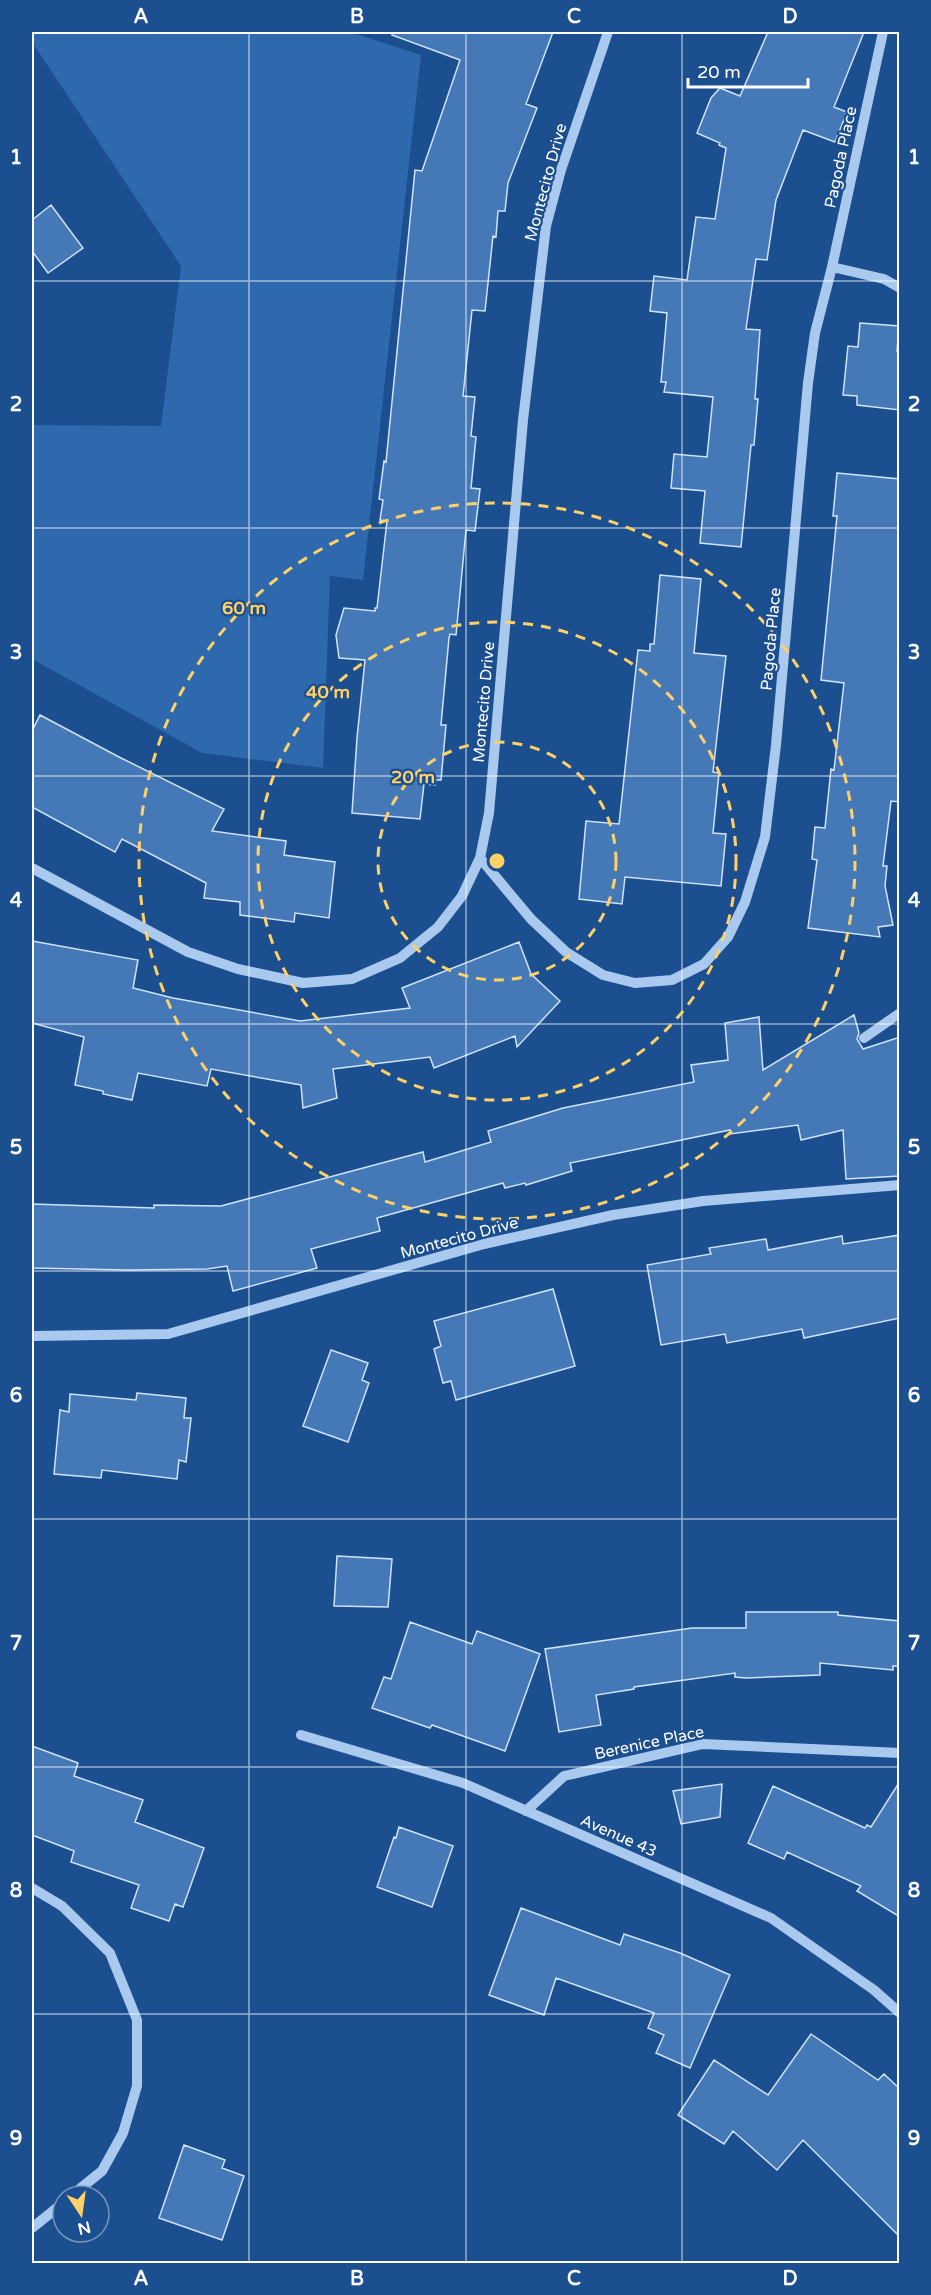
<svg xmlns="http://www.w3.org/2000/svg" width="931" height="2295" font-family="'Varela Round',sans-serif">
<style>
.green{fill:#2e69ad}
.building{fill:#4478b7;stroke:#cfe3fa;stroke-width:1.5}
.lines{fill:none;stroke-linecap:round;stroke-linejoin:round}
.minor{stroke:#a9c9ee;stroke-width:10}
.grid{fill:none;stroke:#fff;stroke-width:1.5;stroke-opacity:0.55}
.ring{fill:none;stroke:#ffd166;stroke-width:3;stroke-dasharray:10 8}
.labels{text-anchor:middle;stroke-width:4.5;stroke-linejoin:round;paint-order:stroke}
.street-label{font-size:16px;fill:#fff;stroke:#1b4f8f}
.centre{fill:#ffd166;stroke:#1b4f8f;stroke-width:3}
.ring-label{font-size:18px;text-anchor:middle;font-weight:bold;fill:#ffd166;stroke:#1b4f8f;stroke-width:4.5;stroke-linejoin:round;paint-order:stroke}
.neatline{fill:none;stroke:#fff;stroke-width:2}
.grid-label{font-size:20px;text-anchor:middle;font-weight:bold;fill:#fff}
</style>
<rect width="100%" height="100%" fill="#1b4f8f"/>
<path class="green" d="M32 32H350L421 55 363 580 330 576 323 768 202 753 32 659V425L161 426 181 266 32 42Z"/>
<path class="building" d="M392 32H553L526 104 537 108 508 183 505 211H498L496 237 493 236 485 311 472 310 463 396 475 397 471 436 476 437 471 488 480 489 475 531 466 530 456 635 450 634 449 638 441 725H446L441 780H435V785L424 784 420 819 352 813 357 738 365 660 339 658 336 635 344 608 375 611V608H377L387 521 380 520 383 500 379 499 384 461 386 462 415 170 422 171 460 60 392 35Z
M768 32H864L834 107 847 112 835 142 803 130 776 200 767 260 756 259 746 329 760 330 755 399H758L754 445H751L741 547 700 543 705 491 671 488 674 454 707 457 713 397 664 392 666 382H661L667 313 650 311 654 276 687 280 696 217 715 219 726 148 719 145 720 143 697 133 711 98 720 88 740 96Z
M51 205 83 248 48 273 32 251V220Z
M860 323 899 326 897 351H900V410L857 405V396L843 395 848 346 858 347Z
M837 473 900 479V802L891 801 883 866H887L885 886 893 925 878 927 880 937 808 928 817 860 812 859 815 827 825 828 831 769 834 770 844 683 821 680 837 516H833Z
M660 575 701 579 694 653 726 656 713 772 719 773 713 833 726 834 721 886 625 877 622 904 579 899 586 821 619 824 638 650 650 651V644H654Z
M40 715 119 757 224 809 212 831 286 841 284 855 335 862 329 918 295 913 294 922 240 915V902L204 898 206 883 122 839 115 852 32 807V731Z
M32 941 138 960 133 988 173 998 300 1021 410 1008 402 988 519 942 531 974 560 1001 517 1047 515 1036 434 1068 430 1057 333 1069 337 1098 303 1108 301 1085 211 1069 207 1086 138 1073 132 1100 103 1094V1091L75 1085 84 1037 32 1023Z
M854 1015 859 1033 857 1039 863 1049 900 1037V1176L846 1179 843 1130 801 1140 798 1125 730 1134V1130L570 1163 572 1171 526 1185 525 1183 505 1188 503 1183 377 1218 380 1231 311 1249 317 1268 233 1291 227 1266 207 1269 128 1270 32 1268V1204L154 1208V1205L221 1206 423 1152 425 1162 491 1142 488 1131 563 1108 694 1082 691 1065 728 1060 725 1023 759 1017 763 1070Z
M900 1235V1318L804 1338 802 1329 727 1343 725 1334 661 1345 647 1265 711 1254 709 1248 766 1239 768 1250 842 1236 843 1244Z
M553 1289 575 1366 456 1400 451 1381 443 1383 434 1349 441 1346 434 1321Z
M331 1350 368 1363 362 1380 369 1383 348 1442 303 1426Z
M137 1393 186 1398 184 1418H191L186 1462 179 1460 177 1479 102 1470 101 1478 54 1474 60 1410 69 1412 70 1394 136 1400Z
M337 1556 392 1559 388 1607 334 1606Z
M746 1612H838V1615L900 1621V1666H893V1670L820 1663V1675L746 1678 735 1677V1673L634 1687V1689L596 1695 601 1725 559 1732 545 1649 692 1628H746Z
M410 1622 472 1644 477 1631 540 1654 505 1751 432 1725 430 1728 372 1708 384 1677 391 1679Z
M32 1746 78 1763 74 1776 143 1800 135 1822 204 1848 183 1907 175 1904 169 1921 131 1908 139 1885 71 1862 74 1851 32 1835Z
M900 1781V1917L857 1891 861 1886 787 1852 784 1859 748 1843 773 1786 865 1828 867 1825 871 1827Z
M722 1784 720 1817 681 1824 673 1791Z
M399 1827 453 1846 432 1907 377 1887 394 1837 396 1838Z
M521 1908 620 1945 624 1934 680 1953 730 1975 690 2068 656 2053 664 2035 648 2028 654 2013 556 1978 544 2015 489 1995Z
M811 2034 878 2080 884 2074 900 2089V2237L803 2140 777 2170 733 2131 724 2144 678 2115 714 2060 768 2095Z
M184 2145 225 2160 222 2168 244 2176 222 2240 159 2218Z"/>
<g class="lines">
<path class="minor" d="M832 267 884 279 900 288
M480 858 531 919 566 952 603 975 635 983 672 980 704 964 728 937 745 902 765 837 776 745 808 383 815 333 832 267 883 32
M32 868 188 952 238 969 303 983 352 979 400 958 438 927 462 896 480 858 489 813 523 420 546 226 561 170 608 32
M864 1038 900 1013
M32 1336 168 1334 484 1244 613 1215 703 1201 900 1185
M301 1735 463 1783 771 1918 874 1990 900 2013
M526 1811 564 1776 703 1744 900 1753
M32 1888 62 1906 110 1953 137 2020V2086L123 2133 102 2171 71 2196
M32 2228 63 2203"/>
</g>
<path class="grid" d="M249 32V2264M466 32V2264M682 32V2264M32 281H900M32 528H900M32 776H900M32 1024H900M32 1271H900M32 1519H900M32 1767H900M32 2014H900"/>
<g class="ring">
<circle cx="497" cy="861" r="119"/>
<circle cx="497" cy="861" r="239"/>
<circle cx="497" cy="861" r="358"/>
</g>
<g class="labels">
<g class="street-label">
<text transform="translate(840 157) rotate(-78)" y="6">Pagoda Place</text>
<text transform="translate(545 182) rotate(-75)" y="6">Montecito Drive</text>
<text transform="translate(770 639) rotate(-85)" y="6">Pagoda Place</text>
<text transform="translate(483 702) rotate(-85)" y="6">Montecito Drive</text>
<text transform="translate(459 1237) rotate(-15)" y="6">Montecito Drive</text>
<text transform="translate(649 1742) rotate(-12)" y="6">Berenice Place</text>
<text transform="translate(619 1835) rotate(24)" y="6">Avenue 43</text>
</g>
</g>
<circle cx="497" cy="861" r="9" class="centre"/>
<g class="ring-label">
<text x="244" y="614">60 m</text>
<text x="328" y="698">40 m</text>
<text x="413" y="783">20 m</text>
</g>
<rect width="931" height="2295" fill="none" stroke="#1b4f8f" stroke-width="66"/>
<g transform="translate(81 2214) rotate(167)"><circle r="28" fill="#1b4f8f" stroke="#7695bc" stroke-width="1.5"/>
<path d="M0-4.5L10 22L0 15L-10 22Z" fill="#ffd166"/>
<text y="-9" font-size="16" font-weight="bold" text-anchor="middle" fill="#ffffff">N</text>
</g>
<path d="M688 78v9h120v-9" fill="none" stroke="#ffffff" stroke-width="3"/>
<text x="697" y="78" font-size="18" fill="#ffffff" stroke="#1b4f8f" stroke-width="4.5" paint-order="stroke">20 m</text>
<rect x="33" y="33" width="865" height="2229" class="neatline"/>
<g class="grid-label">
<text x="141" y="23">A</text>
<text x="357" y="23">B</text>
<text x="574" y="23">C</text>
<text x="790" y="23">D</text>
<text x="16" y="164">1</text>
<text x="914" y="164">1</text>
<text x="16" y="411">2</text>
<text x="914" y="411">2</text>
<text x="16" y="659">3</text>
<text x="914" y="659">3</text>
<text x="16" y="907">4</text>
<text x="914" y="907">4</text>
<text x="16" y="1154">5</text>
<text x="914" y="1154">5</text>
<text x="16" y="1402">6</text>
<text x="914" y="1402">6</text>
<text x="16" y="1650">7</text>
<text x="914" y="1650">7</text>
<text x="16" y="1897">8</text>
<text x="914" y="1897">8</text>
<text x="16" y="2145">9</text>
<text x="914" y="2145">9</text>
<text x="141" y="2285">A</text>
<text x="357" y="2285">B</text>
<text x="574" y="2285">C</text>
<text x="790" y="2285">D</text>
</g>
</svg>
